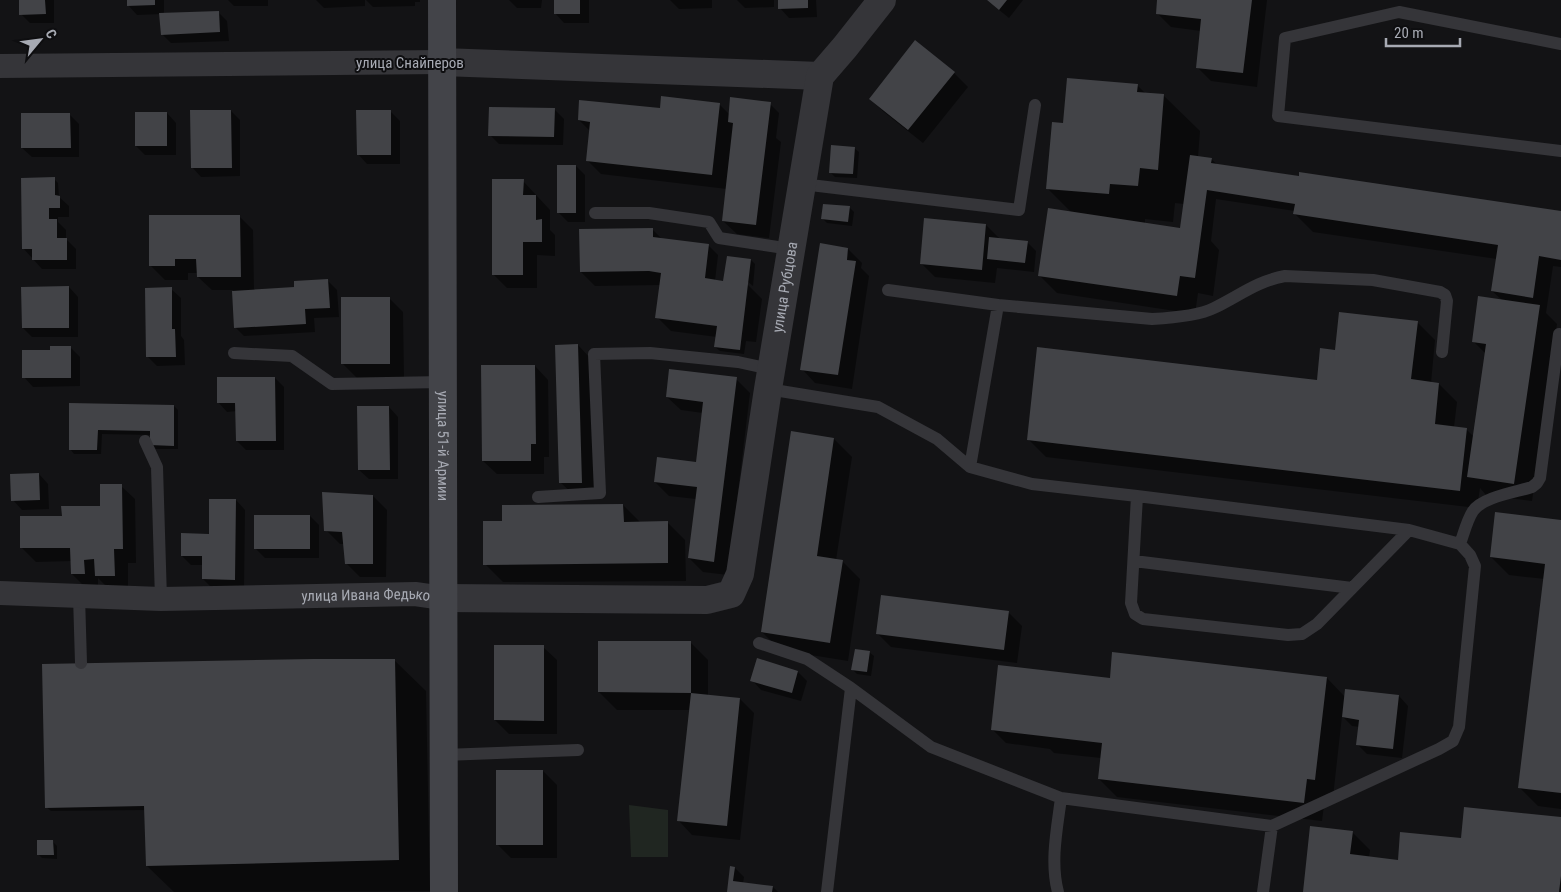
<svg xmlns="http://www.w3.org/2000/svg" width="1561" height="892" font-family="'Roboto Condensed',sans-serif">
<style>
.green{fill:#202621}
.shadow{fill:#0007;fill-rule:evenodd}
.building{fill:#424347}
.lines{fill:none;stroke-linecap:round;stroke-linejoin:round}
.service{stroke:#353539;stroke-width:12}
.minor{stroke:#353539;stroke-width:24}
.tertiary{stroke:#353539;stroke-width:28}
.secondary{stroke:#434449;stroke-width:28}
.labels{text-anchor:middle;stroke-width:4;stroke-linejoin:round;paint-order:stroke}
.street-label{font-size:15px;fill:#a7aab3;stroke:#0e0e10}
</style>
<rect width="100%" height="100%" fill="#131315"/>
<path class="green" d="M629 805 668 810V857H631Z"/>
<path class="shadow" d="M20 0H54V23H30L21 14Z
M128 0H164V14L218 12 227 21 229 41 171 43 162 34 161 14 137 15 128 5Z
M228 0H268V6H234Z
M316 0H365V6L324 8Z
M366 0H420V2H415V6L373 7Z
M509 0H542L541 8H517Z
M555 0H589V23H564L555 13Z
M670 0H712V8L679 9Z
M737 0H774V7L745 8Z
M779 0H816L817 17 789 18 780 8Z
M987 0H1023L1009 18Z
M1159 0H1267L1257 87 1211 81 1197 67 1201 31 1171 27 1157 13Z
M915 42 954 73 968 87 923 143 884 112 870 99Z
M1137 85 1146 94 1164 96 1200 131 1198 157 1211 159 1218 165 1561 213V267L1553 266 1546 313 1557 324 1532 501 1486 495 1480 488 1477 508 1046 457 1028 439 1318 382 1336 351 1417 322 1435 340 1431 383 1439 384 1457 402 1454 427 1466 429 1474 437 1486 354 1473 341 1502 300 1492 291 1497 259 1313 232 1295 214V211L1216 199 1211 241 1219 250 1213 296 1198 293 1195 314 1057 293 1039 275 1072 213 1047 188 1064 124ZM1175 203 1184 204 1181 229 1145 224V219L1173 222Z
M770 104 779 113 776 138 781 142 769 238 737 234 723 221 727 189 601 174 587 160 590 131 579 120 661 109 720 105 730 115Z
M554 109 564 119 563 145 499 144 490 135Z
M231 111 240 120V176L201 177 192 167Z
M391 112 400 121V164H367L358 154Z
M167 113 176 123V155H145L136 146Z
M70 115 79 124V157H32L22 148Z
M854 148 859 152 857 178 835 177 830 172Z
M576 166 585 175V222H568L558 212Z
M54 179 58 183 59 197 69 206V217H58V222L66 230V239L76 249V269H42L23 248Z
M523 181 550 210V230L555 235V256L537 255V288H507L493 274Z
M850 208 854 212 852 226 827 223 823 219Z
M239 216 253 230 254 291 296 288 327 280 337 290 339 317 314 318 315 332 244 336 235 327 233 290H212L198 277V273H188V280H165L151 266Z
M986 225 1000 239 1027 242 1036 251 1034 272 997 268 995 283 935 277 921 263Z
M652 229 663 240 709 246 718 255 715 281 725 282 751 260 755 264 753 286 747 281V284L762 299 756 342 746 341 744 354 720 351 715 347 717 337 671 331 657 317 661 285 595 286 581 272Z
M848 249 862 263 861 268 869 276 852 389 815 383 802 369Z
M69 287 78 297V337H32L23 328Z
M171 289 181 298V336L184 340 185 365 157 366 147 356Z
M389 298 403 312 404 378H357L343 364Z
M578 345 591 359 596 496H575L561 483Z
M71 348 80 357V386L33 387 24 377Z
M535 366 548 380 549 457H544V474H497L483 461Z
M275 378 284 387V450H246L237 441V411L227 412 218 402Z
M736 379 750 393 728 575 703 572 689 558 696 499 669 496 655 482 697 464 703 413 681 410 667 397Z
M70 405 174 406 178 410V449H156L152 445V435L102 434 101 454H74L70 449Z
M389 407 398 417V479H369L359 470Z
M792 433 834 439 852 457 836 560 842 561 860 579 848 661 780 650 762 632Z
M39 474 48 484 49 509 22 510 13 500Z
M121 486 135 499 136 563H128V589L110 590 98 578V587L86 588 72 574V561L36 562 22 548 63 517 101 507Z
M373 496 387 510 386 577H360L346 563 344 544H340L326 530Z
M236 500 245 510 244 588H212L203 579V565H191L182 556 210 535Z
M623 505 641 523 667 522 685 540 686 581 503 582 485 564 504 522Z
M310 516 319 525V558H265L256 549Z
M1561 521V809L1538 806 1520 788 1545 579 1509 575 1491 557Z
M1008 612 1022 626 1017 663 891 647 877 633Z
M690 642 708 660V696L740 699 754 713 740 840 692 835 679 821 690 710H617L599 692Z
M543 647 557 660V734H509L495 720Z
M869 652 874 656 871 676 857 674 853 670Z
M394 660 426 691 430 891 174 892 147 866 146 810 51 811 46 807Z
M798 672 807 681 801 701 761 690 752 680Z
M1327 678 1345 697 1399 696 1408 706 1402 758 1367 754 1358 745 1360 727 1352 726 1342 716 1333 797H1325L1322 821 1117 797 1099 779 1101 758 1054 753 1050 749 1006 743 992 729 1111 679Z
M543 771 557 785V858H511L497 844Z
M1561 819V892H1304L1352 832 1370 850 1369 858 1399 861 1462 839Z
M53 842 57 846V859L42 858 38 854Z
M735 868 744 877 743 883 773 887 778 892H728Z"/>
<path class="building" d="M19 0H45L46 14 19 15Z
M127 0H155V5L127 6Z
M554 0H580V14H554Z
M778 0H808V8L778 9Z
M987 0H1007L999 10Z
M1157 0H1252L1243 73 1196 68 1201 19 1156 14Z
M219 11 220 32 161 35 159 13Z
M915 40 955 72 908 130 869 99Z
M1067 78 1138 84 1137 92 1164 94 1158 170 1140 168 1138 186 1110 184 1109 194 1046 189 1052 122 1063 123Z
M661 96 720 103 712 175 586 161 590 122 578 120 579 100 660 108Z
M730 97 771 102 756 225 722 221 733 123 728 122Z
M489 107 555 108 554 137 488 136Z
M190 110H231L232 168H191Z
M356 110H391V155H357Z
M135 112H167V146H135Z
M21 113H70L71 148H21Z
M831 145 855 147 853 174 829 173Z
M1190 155 1212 158 1211 163 1299 176V172L1561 211V260L1539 256 1533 298 1491 291 1498 245 1293 214 1295 204 1207 190 1195 278 1180 276 1177 296 1038 276 1048 208 1180 228Z
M557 165H576V213H557Z
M55 177V195L60 196V208H49V219H57V238H67V260H32V249H22L21 178Z
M492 179H524L523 195H536V220L542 219V242H523V275H492Z
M823 204 850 206 848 222 821 219Z
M149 215H240L241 277H197L196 259H175V266H149Z
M924 218 986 224 982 270 920 264Z
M653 228V237L709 244 705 278 723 281 727 256 751 259 740 350 714 347 717 326 655 318 661 273 649 271 580 272 579 229Z
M989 237 1028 241 1025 263 987 259Z
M820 243 848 248 847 260 856 261 838 375 800 370Z
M328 279 330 308 305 309 306 324 234 328 232 291 294 287V281Z
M69 286V328H22L21 287Z
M172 287V329H175L176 357H146L145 288Z
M1478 296 1540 305 1514 484 1467 477 1486 344 1472 342Z
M341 297H390V364H341Z
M1339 312 1418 321 1411 379 1439 383 1435 424 1467 428 1460 491 1027 440 1037 347 1317 380 1320 348 1335 350Z
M578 344 582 483H559L555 345Z
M50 346H71V378H22V350H50Z
M481 365H535L536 444H531V461H482Z
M669 369 737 377 714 562 688 558 697 487 654 482 657 457 696 462 703 402 666 397Z
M217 377H275L276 441H236L235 403H217Z
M69 403 174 405V446L150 445V431L98 430 97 450H69Z
M357 406H389L390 470H358Z
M791 431 834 438 817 556 843 560 830 643 761 632Z
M39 473 40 500 11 501 10 474Z
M100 484H122L123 549H114L115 576H95L94 559 84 560 85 574H71L70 548H20V516H62L61 506H100Z
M322 492 373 495V564H345L342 532 324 531Z
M209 499H236L235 580 202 579V556H181V533L209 534Z
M623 504 624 522 668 521V563L483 565V521H502V505Z
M1495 512 1561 520V793L1518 788 1545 564 1490 557Z
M254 515H310V549H254Z
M881 595 1009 611 1004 650 876 634Z
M598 641H691V693L598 692Z
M494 645H544V721L494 720Z
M855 649 870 651 867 672 851 670Z
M1112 652 1327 677 1315 780 1307 779 1304 803 1098 779 1102 743 991 730 998 665 1110 678Z
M757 658 798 671 792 693 750 681Z
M313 659H395L399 860 146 866 144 806 45 808 42 664Z
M1345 689 1399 695 1393 749 1356 745 1359 720 1342 717Z
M691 693 740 698 727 826 677 821Z
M496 770H543V845H496Z
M1464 807 1561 817V876L1559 892H1303L1310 826 1353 831 1350 854 1398 860 1400 832 1461 838Z
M37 840H53L54 855H37Z
M730 866 735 867 733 881 773 886 772 892H727Z"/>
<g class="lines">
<path class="service" d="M1561 44 1399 12 1285 38 1278 116 1561 151
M802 184 1019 210 1035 105
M595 213H649L709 222 719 238 791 249
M888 290 998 305 1152 319C1171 318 1198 316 1214 308 1239 296 1257 281 1285 276L1373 280 1440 292 1445 295 1447 301 1442 352
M234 353 292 356 332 384 443 382
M768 389 878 407 937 439 970 467 998 305
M145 441 157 467 161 599
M970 467 1032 484 1137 496 1131 603 1135 614 1143 619 1288 635 1302 634 1317 624 1409 530 1460 544 1470 555 1475 566 1459 727 1453 741 1439 749 1272 826 1061 798
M1137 496 1409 530
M538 497 600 493 594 354 650 353 738 362 771 369
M1460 544C1464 533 1467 520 1473 511 1482 497 1517 492 1532 487L1537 483 1540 478 1559 334
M1134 561 1352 588
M79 596 81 663
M759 643 807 659 851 688 931 747 1061 798C1057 829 1050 862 1058 892
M444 755 578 750
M827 892 851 688
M1263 892 1272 826"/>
<g class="minor">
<path d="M0 66 442 62"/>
<path id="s1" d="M0 593 161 599 415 594 443 598"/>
</g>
<g class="tertiary">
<path d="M442 62 820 76"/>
<path id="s2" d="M443 598 707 600 731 594 740 574 768 389 820 76 845 47 882 0"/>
</g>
<path class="secondary" id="s3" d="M442 0 444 892"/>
</g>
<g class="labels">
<g class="street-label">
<text x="410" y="68">улица Снайперов</text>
<text dy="5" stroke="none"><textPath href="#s2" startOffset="601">улица Рубцова</textPath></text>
<text dy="5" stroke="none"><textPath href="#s3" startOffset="446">улица 51-й Армии</textPath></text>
<text dy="5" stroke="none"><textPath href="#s1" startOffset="366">улица Ивана Федько</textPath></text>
</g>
</g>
<g transform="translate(40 40) rotate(61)" stroke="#0e0e10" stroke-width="4" paint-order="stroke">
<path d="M0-4L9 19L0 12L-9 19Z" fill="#a7aab3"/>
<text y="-8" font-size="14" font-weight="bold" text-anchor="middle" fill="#a7aab3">С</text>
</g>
<path d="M1386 38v8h74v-8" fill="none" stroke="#a7aab3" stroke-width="2.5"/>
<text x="1394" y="38" font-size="15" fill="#a7aab3" stroke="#0e0e10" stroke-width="4" paint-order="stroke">20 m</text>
</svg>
